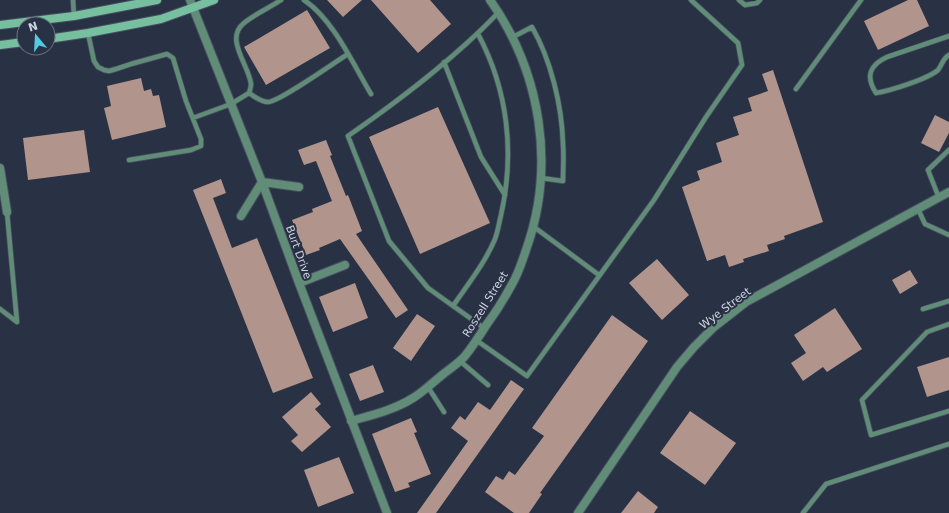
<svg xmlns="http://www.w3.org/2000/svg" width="949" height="513" font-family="'DejaVu Sans',sans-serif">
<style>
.building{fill:#b1958d}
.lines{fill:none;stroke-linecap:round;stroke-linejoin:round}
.lane-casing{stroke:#474e60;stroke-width:6}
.street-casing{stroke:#474e60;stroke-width:10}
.secondary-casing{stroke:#474e60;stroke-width:10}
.lane{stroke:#608c78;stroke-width:4.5}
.street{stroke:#608c78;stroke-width:8}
.secondary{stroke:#76c09f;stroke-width:8}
.labels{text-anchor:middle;stroke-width:4;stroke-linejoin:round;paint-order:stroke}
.street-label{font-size:11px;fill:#ced4e0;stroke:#293144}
</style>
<rect width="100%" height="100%" fill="#293144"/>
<path class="building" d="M327 0H362L343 17Z
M371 0H430L451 24 418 53Z
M908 0H917L929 26 878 50 864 21Z
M307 10 330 48 266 85 244 47Z
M773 70 823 222 784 236 785 239 767 245 769 251 743 259 744 262 729 267 725 255 707 261 682 187 700 180 697 171 722 162 716 143 739 135 733 117 752 111 748 98 768 91 762 74Z
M141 78 144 91 151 89 153 96 159 95 166 127 112 140 104 108 111 106 107 86Z
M438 107 490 223 420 254 369 137Z
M935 115 949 122V133L939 152 921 143Z
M84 130 90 172 28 180 23 138Z
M326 140 332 155 330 156 346 196 348 195 362 231 356 234 408 310 396 318 340 239 319 248 320 250 306 255 292 220 313 212 312 209 332 201 316 161 304 165 298 150Z
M221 179 226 193 213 198 232 248 257 238 313 378 273 393 193 190Z
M657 259 689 295 662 320 629 283Z
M910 270 918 283 900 294 892 280Z
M355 283 368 318 333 332 319 297Z
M835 308 862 349 827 372 823 367 803 381 791 363 806 353 794 335Z
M417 314 435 326 411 361 393 348Z
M612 315 648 341 540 493 542 494 529 513H514L485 492 496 476 503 480 509 471 515 475 544 436 532 428Z
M949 357V390L927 397 917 367Z
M373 365 384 392 360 401 349 374Z
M511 380 524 389 436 513H417L468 441 451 428 460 416 465 420 478 402 490 410Z
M311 392 321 404 315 409 331 427 302 452 291 441 298 435 282 417Z
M690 411 736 443 705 485 660 453Z
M411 418 417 432 414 433 431 474 408 483 410 487 395 492 372 434Z
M339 457 354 493 318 507 304 470Z
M638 491 658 507 654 513H621Z"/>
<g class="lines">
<defs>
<path id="lane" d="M73 0 74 16
M304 0C333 19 353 64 371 94
M739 0 745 5 757 3 760 0
M88 33 94 61 98 67 104 70 109 71 116 69 131 64 167 54 173 58 186 101 201 139V146L191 150 129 160
M949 36 887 57C870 65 865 76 876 93 889 91 928 79 938 70 942 65 943 58 949 55
M513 37 532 27C551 60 562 106 563 144 564 156 563 169 563 181L541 178
M444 62 481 157 505 195
M796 89 861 0
M249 93C255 97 261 102 268 102 279 102 335 62 348 54
M193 118 231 104 249 93C250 90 251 87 251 84 249 65 224 39 244 23 255 14 269 8 281 0
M939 198 928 170 949 150
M918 209 925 224 949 235
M534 227 599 275
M453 306C468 284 485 263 495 239 498 231 499 223 501 215 515 153 508 90 478 34
M0 309 17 322 7 212
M923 309 949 301
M949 324 927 332 862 400 871 435 949 411
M484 328 428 288 389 241 348 136C401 99 454 59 499 12
M476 340 527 376 654 200 706 117 742 65 738 43 691 0
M460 361 488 385
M428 387 444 412
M803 513 826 484 949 444"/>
<path id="street" d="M190 0 262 182 299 283 387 513
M0 168 7 212
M241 216 262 182 299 187
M299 283 345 265
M351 421C372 415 394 410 413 398 423 392 432 383 441 376 449 369 458 364 465 356 473 346 480 335 487 324 496 312 504 299 511 286 518 275 522 262 526 250 556 166 541 72 490 0
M578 513 677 367 694 347 714 327 746 302 949 192"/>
<path id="secondary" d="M0 25 74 16 157 0
M48 39 88 33 161 19 214 0
M0 45 24 42"/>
</defs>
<use href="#lane" class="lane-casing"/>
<use href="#street" class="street-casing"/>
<use href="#secondary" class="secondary-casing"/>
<use href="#lane" class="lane"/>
<use href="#street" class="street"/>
<use href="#secondary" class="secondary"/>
</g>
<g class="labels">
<g class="street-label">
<text transform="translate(299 252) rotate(70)" y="4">Burt Drive</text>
<text transform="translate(485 304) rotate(-58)" y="4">Roszell Street</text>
<text transform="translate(725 308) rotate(-37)" y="4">Wye Street</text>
</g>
</g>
<g transform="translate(36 36) rotate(342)"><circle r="19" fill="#293144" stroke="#6b7282"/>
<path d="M0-3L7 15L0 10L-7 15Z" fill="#55cadf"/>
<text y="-6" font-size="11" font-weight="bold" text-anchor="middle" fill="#ced4e0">N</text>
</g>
</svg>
